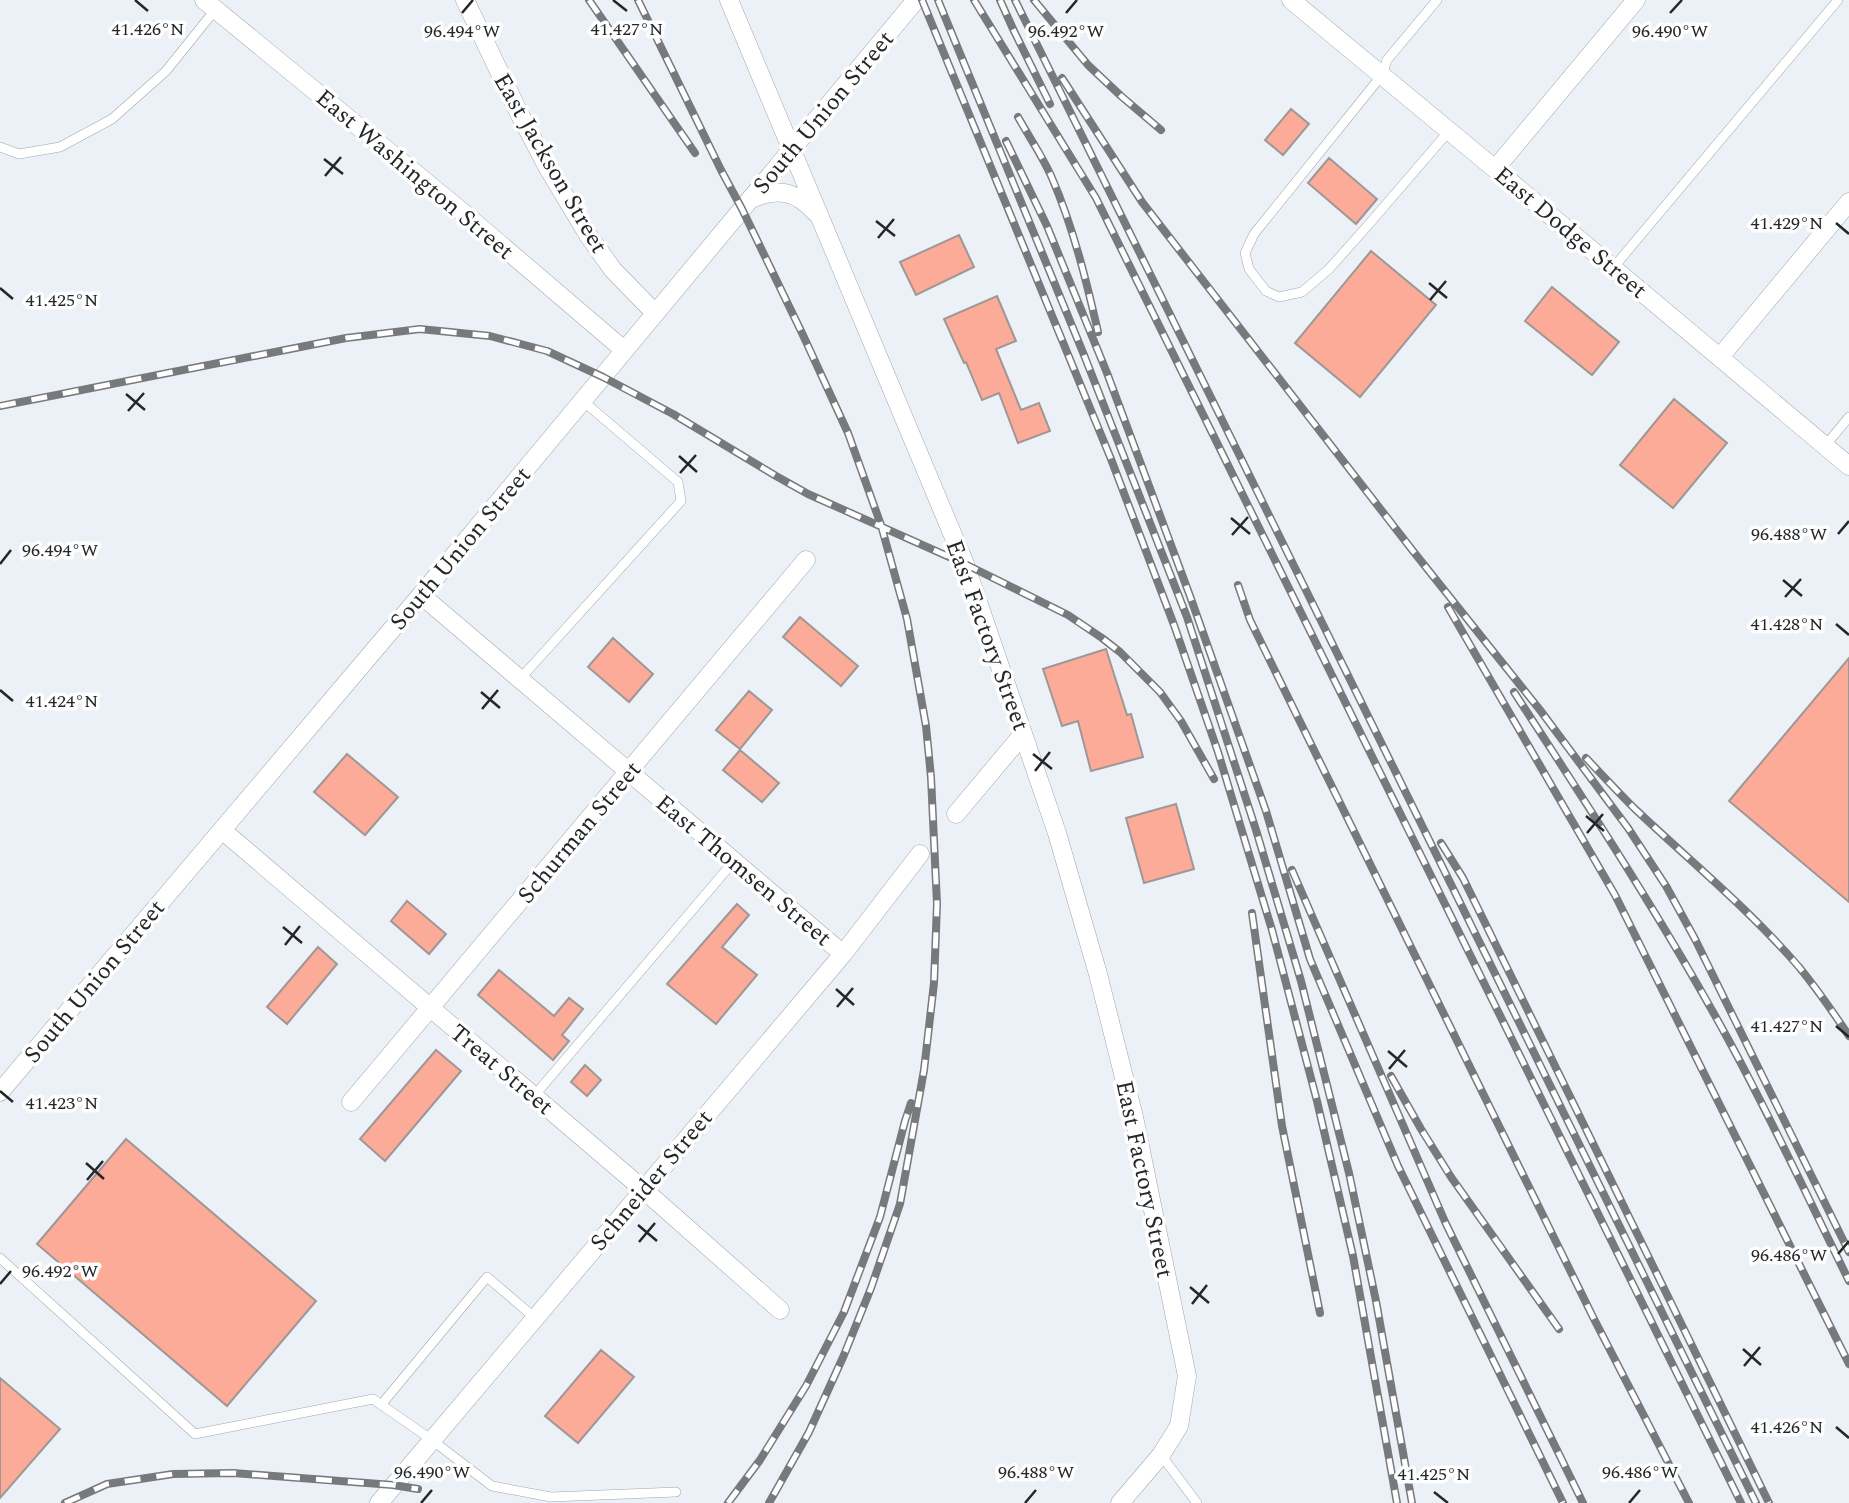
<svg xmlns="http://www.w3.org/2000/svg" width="1849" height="1503" font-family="Spectral,serif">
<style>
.building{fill:#fcab98;stroke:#9f9795;stroke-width:2}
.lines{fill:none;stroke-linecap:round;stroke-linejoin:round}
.service-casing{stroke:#a1a6ac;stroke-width:10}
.minor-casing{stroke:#a1a6ac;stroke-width:19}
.service{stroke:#fff;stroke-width:9}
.minor{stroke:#fff;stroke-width:18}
.rail-casing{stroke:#777a7d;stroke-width:8}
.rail{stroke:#fefefe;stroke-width:5;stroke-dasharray:16;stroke-linecap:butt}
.ticks{fill:none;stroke:#242628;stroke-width:2.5}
.labels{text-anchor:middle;stroke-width:7;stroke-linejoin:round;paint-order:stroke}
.street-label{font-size:24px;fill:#242628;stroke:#fefefe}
.ticks-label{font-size:18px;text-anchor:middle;fill:#242628;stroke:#fefefe;stroke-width:7;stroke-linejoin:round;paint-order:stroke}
</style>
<rect width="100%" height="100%" fill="#ecf1f7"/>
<path class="building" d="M1291 109 1309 124 1283 155 1265 140Z
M1329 158 1377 199 1356 224 1308 183Z
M959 235 974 267 916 295 900 262Z
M1371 251 1436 305 1360 397 1295 343Z
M1552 287 1619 342 1592 375 1525 321Z
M997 296 1016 341 996 349 1021 410 1039 403 1050 431 1018 443 999 393 982 400 966 362 964 363 944 319Z
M1674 399 1727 443 1673 508 1620 465Z
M800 617 858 666 841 686 783 637Z
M613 638 653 674 629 702 588 667Z
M1106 649 1127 715 1131 714 1143 757 1091 771 1078 721 1062 726 1043 669Z
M1849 658V902L1729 801Z
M749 691 772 710 740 749 716 730Z
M740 750 779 783 762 802 723 770Z
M347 754 398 797 365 835 314 792Z
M1176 804 1194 869 1144 883 1126 818Z
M407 901 446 934 429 954 391 921Z
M737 904 749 915 722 947 757 975 716 1024 667 984Z
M318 947 337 964 287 1024 267 1007Z
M499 970 554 1016 569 998 583 1009 562 1035 569 1041 553 1060 478 995Z
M436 1050 461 1071 385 1161 360 1139Z
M585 1065 601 1080 587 1096 571 1082Z
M126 1139 316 1301 227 1406 37 1244Z
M601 1350 634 1377 578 1443 545 1416Z
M0 1378 60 1429 0 1498Z"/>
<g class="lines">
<defs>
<path id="service" d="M1437 0 1387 60 1382 75 1254 234 1245 253 1249 269 1266 291 1279 297 1302 292 1329 269 1370 223 1449 131
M0 147 19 154 60 147 112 119 166 71 215 10
M1613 268 1838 0
M1825 446 1849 417
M520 679 681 501 678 482 583 401
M534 1096 734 861
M0 1258 195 1434 373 1399 432 1440 492 1486 551 1497 676 1492
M381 1405 487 1277 535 1318
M1161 1455 1197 1503"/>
<path id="minor" d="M204 0 460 210 624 350
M465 0 519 113 548 168 588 235 613 270 655 313
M729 0 965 564 1057 833 1098 974 1134 1117 1187 1376 1179 1426 1161 1455 1120 1503
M1291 0 1495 169 1849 466
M1495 169 1636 0
M751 199C778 187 796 191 816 213
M1720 357 1849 202
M421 595 843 954
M956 814 1023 734
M222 830 644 1190 780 1310
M0 1092 421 595 916 0
M351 1102 806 560
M379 1503 843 954 920 854"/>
</defs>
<use href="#service" class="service-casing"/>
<use href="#minor" class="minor-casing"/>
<use href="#service" class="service"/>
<use href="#minor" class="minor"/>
<defs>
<path id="rail" d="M589 0 695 153
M638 0 721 170 742 209 802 333 848 433 881 525 907 619 926 726 931 777 937 904 934 983 924 1070 900 1204 871 1288 844 1355 809 1432 769 1503
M922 0 1111 459 1174 625 1218 752 1272 930 1317 1101 1353 1256 1397 1503
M938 0 1084 355 1187 617 1256 830 1301 981 1349 1173 1376 1301 1412 1503
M974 0 1096 198 1741 1503
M1000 0 1014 31 1050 104
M1015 0 1756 1503
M1034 0 1088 65 1121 96 1161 130
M1062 78 1142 202 1413 551 1540 710 1628 828 1666 886 1695 939 1849 1252
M1018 117C1029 137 1043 157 1052 178 1073 227 1086 279 1098 332
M1006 141 1047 226 1107 373 1190 596 1266 811 1310 959 1398 1166 1563 1503
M0 406 346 338 420 329 490 336 547 351 603 377 673 414 776 476 808 494 965 564 1068 615 1102 638 1120 652 1160 692 1181 721 1214 779
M1238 585 1250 620 1278 677 1594 1319 1689 1503
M1448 607 1615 895 1849 1364
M1514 692C1588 806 1663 920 1728 1039 1771 1118 1809 1200 1849 1281
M1586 758C1602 775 1618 792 1634 808 1690 861 1749 909 1799 967 1817 989 1833 1012 1849 1036
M1441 843 1463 878 1769 1503
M1292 870 1446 1224 1583 1503
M1252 913 1282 1126 1320 1313
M1391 1076 1421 1129 1451 1177 1559 1329
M65 1503 107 1484 173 1474 233 1473 393 1485 418 1489
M728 1503 760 1460 806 1386 844 1312 880 1217 905 1121 911 1103"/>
</defs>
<use href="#rail" class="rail-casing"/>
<use href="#rail" class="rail"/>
</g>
<path class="ticks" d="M135 0 148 11M613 0 627 11M462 13 473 0M1066 13 1077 0M1670 13 1682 0M324 159 343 174M325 176 341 157M876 221 895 236M1836 223 1849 234M878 238 894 219M1429 283 1447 298M0 288 13 299M1430 300 1446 281M126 394 145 410M128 411 144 393M679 456 697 472M680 473 696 455M1231 518 1250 534M1838 534 1849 521M1232 535 1248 517M0 564 11 550M1783 580 1802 596M1785 597 1801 579M1836 624 1849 635M0 690 13 701M481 692 500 708M482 709 498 690M1033 754 1052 769M1035 771 1050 752M1586 816 1604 831M1587 833 1603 814M283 927 302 943M285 945 300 926M836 989 854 1005M837 1007 853 988M1836 1026 1849 1037M1388 1051 1407 1067M1389 1069 1405 1050M0 1091 13 1102M86 1163 104 1179M87 1180 103 1161M638 1225 657 1241M639 1242 655 1223M1838 1254 1849 1241M0 1284 11 1271M1190 1287 1209 1303M1192 1304 1207 1285M1743 1349 1761 1365M1744 1366 1760 1347M1836 1427 1849 1438M1434 1492 1448 1503M421 1503 432 1490M1025 1503 1036 1490M1629 1503 1640 1490"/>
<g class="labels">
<g class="street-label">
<text transform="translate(823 112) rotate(-50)" y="8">South Union Street</text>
<text transform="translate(551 163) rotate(60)" y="8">East Jackson Street</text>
<text transform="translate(415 174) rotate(40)" y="8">East Washington Street</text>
<text transform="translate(1571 232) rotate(40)" y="8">East Dodge Street</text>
<text transform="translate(460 548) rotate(-50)" y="8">South Union Street</text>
<text transform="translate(988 635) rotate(70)" y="8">East Factory Street</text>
<text transform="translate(579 832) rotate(-50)" y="8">Schurman Street</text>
<text transform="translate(744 870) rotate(40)" y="8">East Thomsen Street</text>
<text transform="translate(94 981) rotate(-50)" y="8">South Union Street</text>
<text transform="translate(502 1069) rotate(40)" y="8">Treat Street</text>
<text transform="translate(1145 1179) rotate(78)" y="8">East Factory Street</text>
<text transform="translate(651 1180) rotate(-50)" y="8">Schneider Street</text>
</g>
</g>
<g class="ticks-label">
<text x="148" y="35">41.426°N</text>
<text x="627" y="35">41.427°N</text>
<text x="462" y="37">96.494°W</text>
<text x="1066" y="37">96.492°W</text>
<text x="1670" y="37">96.490°W</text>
<text x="1787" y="229">41.429°N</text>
<text x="62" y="306">41.425°N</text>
<text x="1789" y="540">96.488°W</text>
<text x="60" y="556">96.494°W</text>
<text x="1787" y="630">41.428°N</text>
<text x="62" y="707">41.424°N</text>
<text x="1787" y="1032">41.427°N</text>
<text x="62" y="1109">41.423°N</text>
<text x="1789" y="1261">96.486°W</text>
<text x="60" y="1277">96.492°W</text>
<text x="1787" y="1433">41.426°N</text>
<text x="432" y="1478">96.490°W</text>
<text x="1036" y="1478">96.488°W</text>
<text x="1640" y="1478">96.486°W</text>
<text x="1434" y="1480">41.425°N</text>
</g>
</svg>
